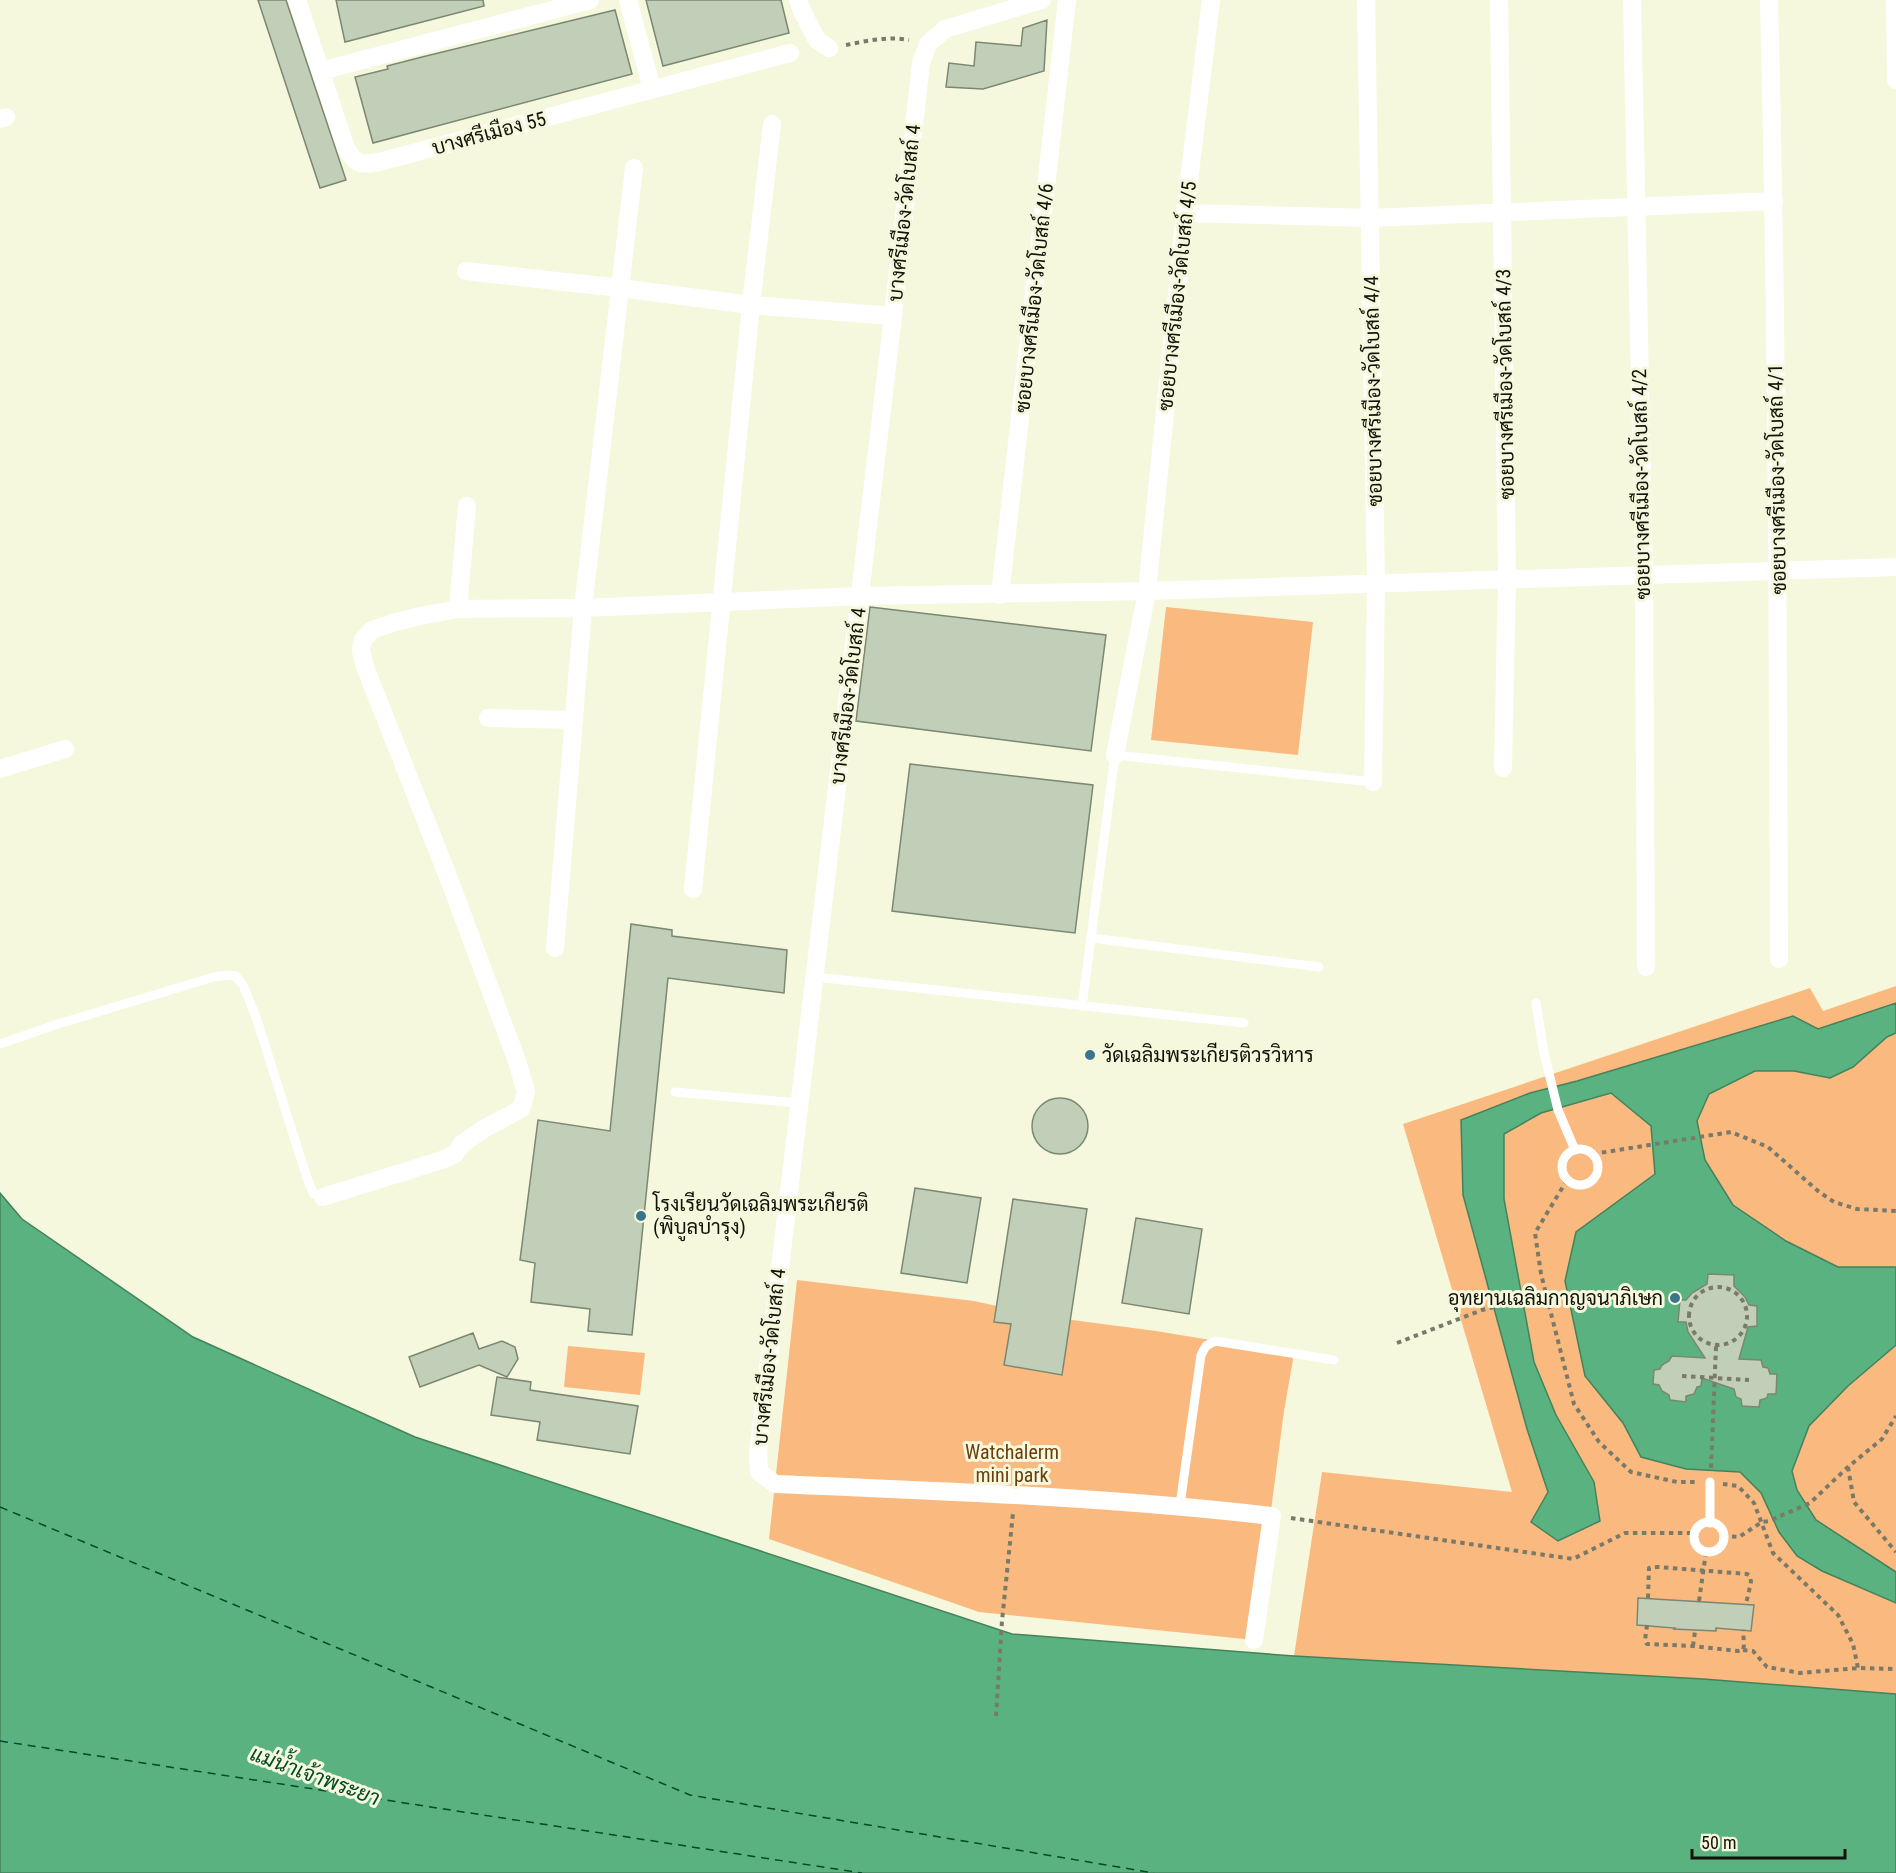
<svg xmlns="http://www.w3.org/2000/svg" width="1896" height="1873" font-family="'Roboto Condensed',Sarabun,sans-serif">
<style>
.green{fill:#faba7f}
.water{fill:#5ab280;stroke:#44825c;stroke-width:1.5}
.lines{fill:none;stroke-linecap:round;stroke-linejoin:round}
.ferry{stroke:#004929;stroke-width:1.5;stroke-dasharray:8 6;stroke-linecap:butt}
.building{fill:#c1cfb8;stroke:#7a8872;stroke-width:1.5}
.path{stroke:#797a69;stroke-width:4;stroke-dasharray:4.5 4.5;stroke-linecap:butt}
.lane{stroke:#fff;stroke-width:9}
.street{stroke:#fff;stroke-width:18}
.poi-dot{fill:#3a758d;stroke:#f6f8dd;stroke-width:2}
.labels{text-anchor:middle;stroke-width:6;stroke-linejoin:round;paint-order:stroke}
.street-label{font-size:20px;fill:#121209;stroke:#f6f8dd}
.poi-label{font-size:20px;fill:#121209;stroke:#f6f8dd;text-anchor:start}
.park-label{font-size:20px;fill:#6a3e0d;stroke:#f6f8dd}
.water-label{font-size:21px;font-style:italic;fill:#004929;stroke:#f6f8dd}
</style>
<rect width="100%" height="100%" fill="#f6f8dd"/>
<path class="green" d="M1166 607 1313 622 1298 755 1151 740Z
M1896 986V1694L1703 1679 1294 1656 1322 1472 1512 1492 1403 1124 1810 988 1823 1011Z
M797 1280 974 1301 1042 1316 1156 1331 1294 1354 1284 1411 1254 1640 979 1612 769 1539Z
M568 1346 645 1353 640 1395 564 1387Z"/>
<path class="water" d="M1896 1003V1033L1887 1037 1853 1067 1830 1078 1794 1071H1755L1709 1094 1697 1121 1705 1160 1733 1205 1786 1241 1838 1267H1896V1345L1848 1386 1809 1426 1792 1471 1797 1490 1816 1520 1896 1572V1603L1822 1571 1797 1556 1779 1532 1761 1493 1740 1472 1686 1469 1641 1457 1623 1423 1585 1376 1565 1281 1576 1232 1655 1174 1651 1126 1611 1093 1541 1113 1504 1134V1199L1534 1362 1556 1415 1594 1482 1600 1521 1558 1541 1531 1522 1548 1492 1527 1429 1463 1195 1461 1120 1530 1093 1577 1081 1793 1016 1818 1029Z
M0 1193 22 1219 193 1337 415 1437 1012 1634 1294 1656 1703 1679 1896 1694V1873H0Z"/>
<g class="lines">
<path class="ferry" d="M0 1507 690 1795 1154 1873
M0 1741 862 1873"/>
</g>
<path class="building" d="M258 0H286L346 180 320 188Z
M336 0H483L484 6 345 42Z
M646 0H781L789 33 663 66Z
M615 10 632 74 373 143 355 77 388 69 387 66 422 57Z
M1047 20 1044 71 983 89 946 87 949 63 974 66 976 42 1021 46 1023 28Z
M870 607 1106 635 1091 751 856 721Z
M910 764 1093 785 1075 933 892 911Z
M631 924 672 930V936L787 950 784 993 668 978 632 1335 588 1331 590 1309 531 1302 535 1263 520 1260 538 1120 610 1131Z
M1032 1126a28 28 0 1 1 56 0a28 28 0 1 1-56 0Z
M915 1188 981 1198 967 1283 901 1273Z
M1013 1199 1087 1209 1062 1375 1004 1365 1011 1324 994 1322Z
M1136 1218 1202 1229 1189 1314 1122 1303Z
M1708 1274 1734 1275V1286L1745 1297 1749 1305 1757 1306V1326L1748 1327 1739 1359 1761 1360 1763 1367 1768 1368 1770 1374H1777L1776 1394H1768L1767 1398 1760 1400 1759 1407 1742 1406 1741 1399 1736 1397 1734 1389 1702 1378 1701 1386 1697 1387 1694 1394 1686 1396V1402L1670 1400 1669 1395 1662 1391 1659 1385 1653 1384 1654 1370 1660 1369 1662 1365 1669 1361 1672 1356 1705 1358 1688 1332 1686 1322H1678L1680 1300H1686L1692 1293 1707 1284Z
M473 1333 479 1349 502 1341 515 1347 518 1359 507 1377 479 1365 420 1387 409 1357Z
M497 1377 531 1382 530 1390 638 1406 630 1454 537 1440 540 1422 491 1415Z
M1638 1598 1754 1605 1751 1631 1716 1628V1631L1674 1629 1675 1628 1637 1625Z"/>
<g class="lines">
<path class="path" d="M846 45C866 41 888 36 909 40
M1593 1154 1731 1132 1768 1147 1818 1191 1834 1202 1857 1209 1896 1211
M1567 1180 1535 1233 1541 1274 1574 1404 1599 1442 1631 1472 1677 1482H1698
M1689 1316a29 29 0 1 1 58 0a29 29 0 1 1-58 0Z
M1397 1343 1482 1310 1547 1294
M1682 1376 1749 1380
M1848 1467 1854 1502 1896 1552
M1711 1468 1716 1346
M1723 1484 1738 1486 1754 1503 1773 1553 1838 1615 1853 1644 1858 1668
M1291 1518 1573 1559 1625 1533H1694
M1723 1536 1739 1537 1762 1522 1769 1521 1810 1503 1848 1467 1882 1439 1896 1416
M1648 1598 1649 1568 1658 1567 1747 1574 1750 1576 1751 1582 1746 1604
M1699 1601 1706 1552
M1647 1625 1645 1640 1647 1644 1693 1646 1738 1651 1743 1650 1744 1645 1743 1630
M1693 1646 1695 1631
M1743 1650 1753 1651 1767 1667 1800 1673 1858 1668 1896 1669
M996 1716 1002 1621 1013 1513"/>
<path class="lane" d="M1092 938 1319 967
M815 977 1244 1023
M1536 1003 1544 1053 1558 1110 1575 1150
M1082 1006 1115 755 1373 782
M0 1044 58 1024 214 977 227 975 236 976 243 985 256 1017 308 1181 314 1194 323 1197
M675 1092 798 1103
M1562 1167a18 18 0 1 1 36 0a18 18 0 1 1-36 0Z
M1180 1505 1201 1355 1206 1346 1215 1341 1334 1360
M1694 1537a15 15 0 1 1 30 0a15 15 0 1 1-30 0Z
M1710 1523V1482"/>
<path class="street" d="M297 0 346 148C356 165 361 165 379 162L790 53
M628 0 652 89
M798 0 802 11 817 40 829 48
M1042 0 945 29 928 44 921 63 893 316 758 1453 759 1472 775 1484C941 1491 1107 1497 1272 1516L1254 1640
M1366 0 1376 584 1373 782
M1499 0 1507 579 1503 768
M1632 0 1644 576 1646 967
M1769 0C1777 320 1778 639 1779 959
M1895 0 1896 80
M321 71 590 0
M0 119 6 117
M1185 213 1370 218 1774 201
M466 271 620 288 751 305 893 316
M1000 595 1067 0
M458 609 467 506
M488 718 574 720
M1115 755 1147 591 1185 213 1211 0
M0 769 65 749
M693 889 751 305 772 124
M555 948 583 608 634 168
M323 1197 442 1160 455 1154 462 1144 485 1128 521 1109 526 1092 517 1061 449 879 365 667 361 650 363 640 372 630 392 623 420 616 458 609 583 608 860 596 1147 591 1896 567"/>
</g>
<g class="poi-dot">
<circle cx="1090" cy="1055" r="6"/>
<circle cx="641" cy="1216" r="6"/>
<circle cx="1675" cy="1298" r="6"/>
</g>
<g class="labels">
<g class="street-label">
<text transform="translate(489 133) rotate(-15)" y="7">บางศรีเมือง 55</text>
<text transform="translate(904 213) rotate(-84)" y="7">บางศรีเมือง-วัดโบสถ์ 4</text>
<text transform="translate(1177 296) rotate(-84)" y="7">ซอยบางศรีเมือง-วัดโบสถ์ 4/5</text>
<text transform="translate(1034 298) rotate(-84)" y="7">ซอยบางศรีเมือง-วัดโบสถ์ 4/6</text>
<text transform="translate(1505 384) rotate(-91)" y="7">ซอยบางศรีเมือง-วัดโบสถ์ 4/3</text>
<text transform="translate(1373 391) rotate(-91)" y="7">ซอยบางศรีเมือง-วัดโบสถ์ 4/4</text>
<text transform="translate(1777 479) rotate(-91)" y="7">ซอยบางศรีเมือง-วัดโบสถ์ 4/1</text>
<text transform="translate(1641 484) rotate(-91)" y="7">ซอยบางศรีเมือง-วัดโบสถ์ 4/2</text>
<text transform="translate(848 696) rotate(-83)" y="7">บางศรีเมือง-วัดโบสถ์ 4</text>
<text transform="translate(769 1357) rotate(-84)" y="7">บางศรีเมือง-วัดโบสถ์ 4</text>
</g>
<g class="poi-label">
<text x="1102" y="1062">วัดเฉลิมพระเกียรติวรวิหาร</text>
<text x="653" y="1211">โรงเรียนวัดเฉลิมพระเกียรติ<tspan x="653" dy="23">(พิบูลบำรุง)</tspan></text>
<text x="1663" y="1305" text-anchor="end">อุทยานเฉลิมกาญจนาภิเษก</text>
</g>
<g class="park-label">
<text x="1012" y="1459">Watchalerm<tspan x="1012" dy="23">mini park</tspan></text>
</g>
<g class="water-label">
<text transform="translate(315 1776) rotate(20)" y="7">แม่น้ำเจ้าพระยา</text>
</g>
</g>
<path d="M1692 1849v9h153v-9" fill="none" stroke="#121209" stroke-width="3"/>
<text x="1701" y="1849" font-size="18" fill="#121209" stroke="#f6f8dd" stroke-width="4.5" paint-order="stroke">50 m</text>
</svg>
